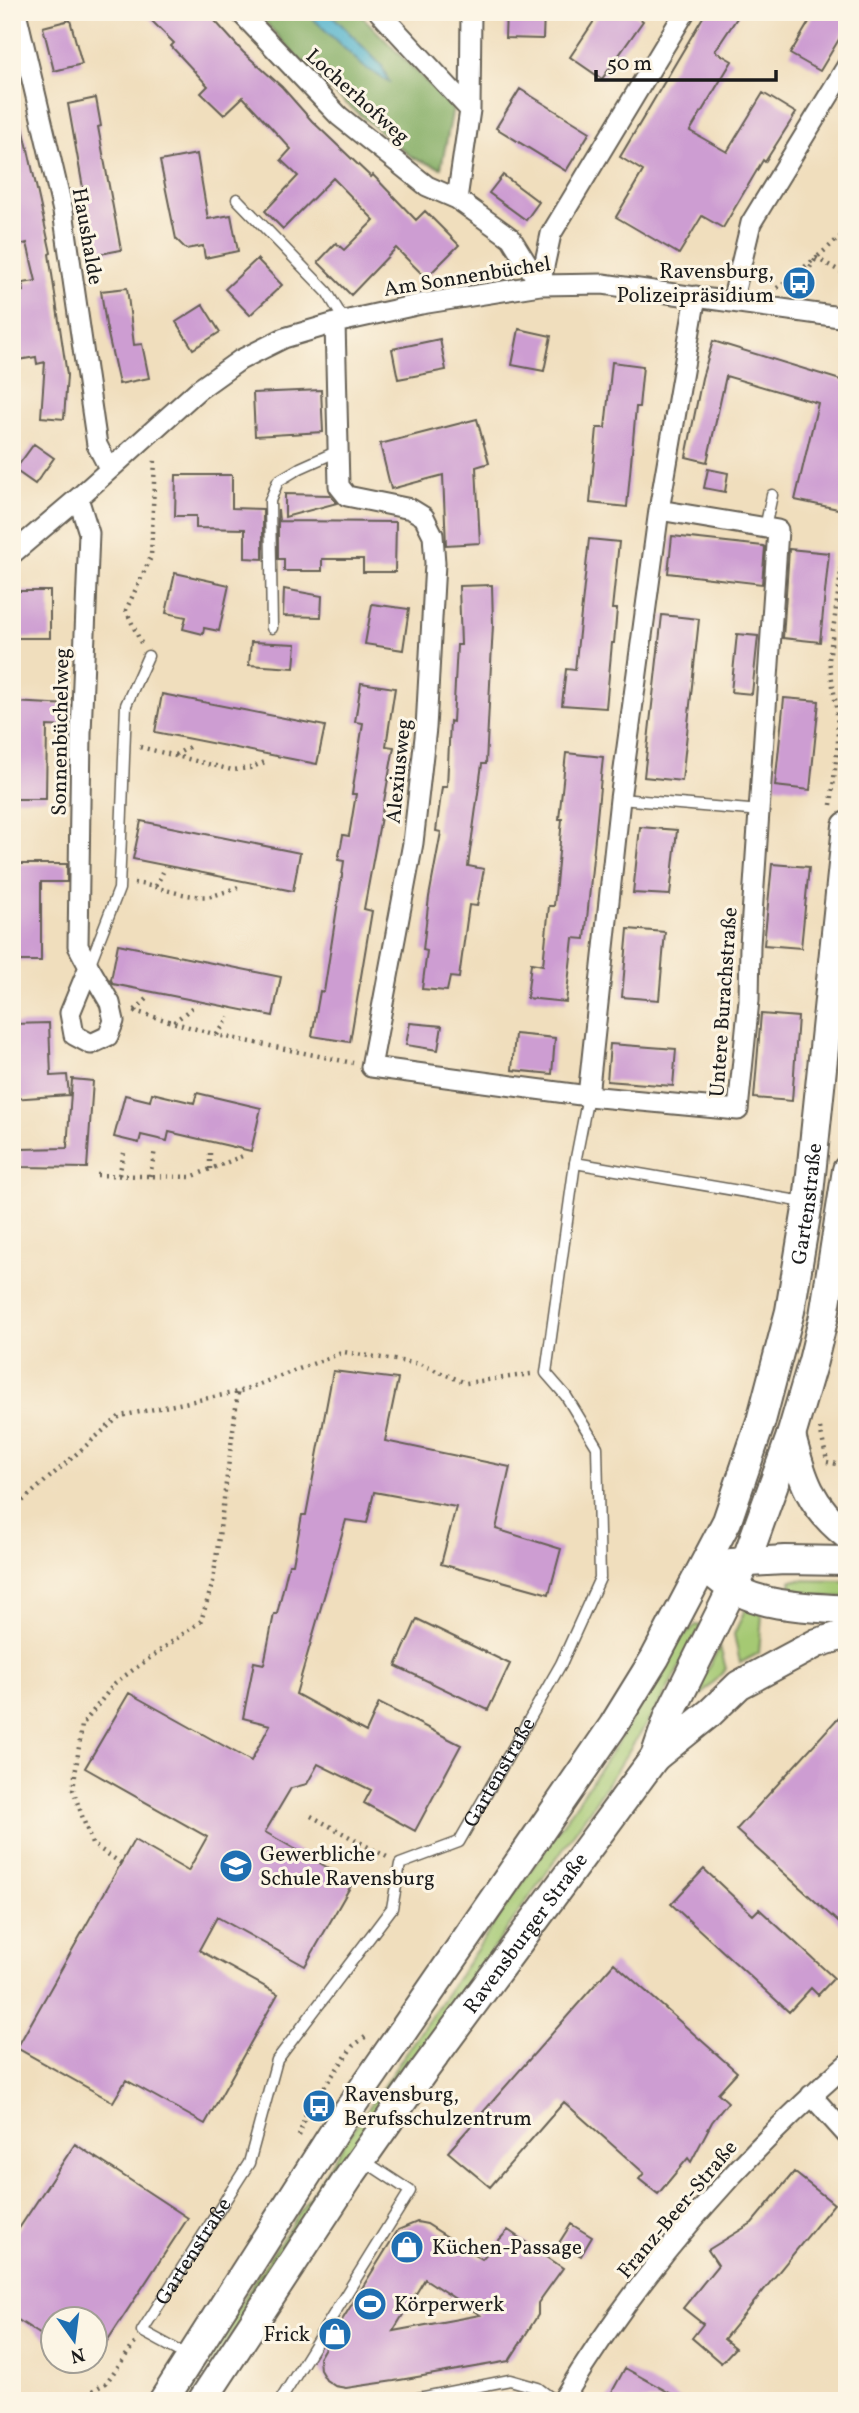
<svg xmlns="http://www.w3.org/2000/svg" width="859" height="2413" font-family="Vollkorn,serif">
<style>
.green{fill:#a5c973;stroke:#607248;stroke-width:2}
.forest{fill:#84ad65;stroke:#506440;stroke-width:2}
.water{fill:#4db1cc;stroke:#346674;stroke-width:2}
.building{fill:#cd9dd2;fill-rule:evenodd}
.lines{fill:none;stroke-linecap:round;stroke-linejoin:round}
.service-casing{stroke:#666054;stroke-width:13}
.minor-casing{stroke:#666054;stroke-width:23}
.secondary-casing{stroke:#666054;stroke-width:32}
.path{stroke:#666054;stroke-width:4.5;stroke-dasharray:2 5;stroke-linecap:butt}
.service{stroke:#fff;stroke-width:10}
.minor{stroke:#fff;stroke-width:19}
.secondary{stroke:#fff;stroke-width:28}
.labels{text-anchor:middle;stroke-width:6;stroke-linejoin:round;paint-order:stroke}
.street-label{font-size:21px;fill:#1c1c1c;stroke:#fcf5e5}
.poi-label{font-size:21px;fill:#1c1c1c;stroke:#fcf5e5;text-anchor:start}
</style>
<rect width="100%" height="100%" fill="#fcf5e5"/>
<filter id="ink" filterUnits="userSpaceOnUse"><feTurbulence type="fractalNoise" baseFrequency=".0143" numOctaves="2"/><feDisplacementMap in="SourceGraphic" scale="14" xChannelSelector="R" yChannelSelector="G"/><feConvolveMatrix kernelMatrix="1 2 1 2 8 2 1 2 1" color-interpolation-filters="sRGB"/></filter>
<filter id="wash" filterUnits="userSpaceOnUse"><feTurbulence type="fractalNoise" baseFrequency=".00686" numOctaves="4" result="noise"/><feDisplacementMap in="SourceGraphic" scale="28" xChannelSelector="R" yChannelSelector="G"/><feGaussianBlur stdDeviation="1.57" result="paint"/><feColorMatrix in="noise" values="0 0 0 0 0 0 0 0 0 0 0 0 0 0 0 0 0 1.4 0 .05"/><feComposite in="paint" operator="in"/></filter>
<g filter="url(#wash)">
<rect width="100%" height="100%" fill="#f0debd"/>
<path class="green" d="M791 1580 847 1581V1597L789 1596Z
M747 1606 762 1615 759 1653 740 1663 734 1634Z
M696 1625 701 1626 662 1700 588 1813 353 2150 188 2401H177L343 2145 577 1803 624 1733 681 1638Z
M720 1647 726 1669 693 1704 690 1699Z"/>
<path class="forest" d="M256 12H358L453 109 441 168 413 158 319 81Z"/>
<path class="water" d="M306 12H329L382 66 389 82 364 67Z"/>
<g id="blocks">
<path class="building" d="M143 12H207L243 52 282 87 312 121 371 177 373 175 416 220 425 211 459 245 426 278 396 248 351 295 318 262 336 243 344 250 374 220 333 178 283 229 265 211 298 176 281 160 291 149 243 97 224 115 201 93 208 86 171 46 174 43Z
M506 12H544L543 39 505 38Z
M600 12H631L643 21 602 79 570 57Z
M706 12H741L715 51 732 61 690 131 727 152 763 93 796 113 765 162 763 160 723 228 702 216 679 254 616 217 643 171 620 157Z
M815 12H847V26L820 71 790 54Z
M70 20 82 64 54 71 43 27Z
M520 89 590 132 566 171 496 128Z
M96 98 101 126 98 127 121 250 95 255 68 104Z
M21 118 51 253 49 254 67 375 64 419 41 417 45 362 37 364 36 357 12 361V292L24 291 23 283 36 281 27 243 12 247V119Z
M197 154 208 219 231 215 238 251 205 258 203 246 186 249 176 239 160 161Z
M503 175 539 202 526 220 489 193Z
M257 259 282 285 250 315 225 289Z
M127 288 134 345 142 344 149 378 119 384 106 325 101 291Z
M203 305 220 332 193 349 176 322Z
M519 329 551 336 544 371 512 365Z
M440 339 446 370 398 379 392 349Z
M713 341 847 382V491L843 510 795 500 818 403 726 376 707 462 686 457 702 378Z
M612 362 643 366 639 407H636L627 507 590 503 597 428H605Z
M321 390 323 432 255 436 253 393Z
M477 419 489 463 476 467 480 543 446 545 443 475 391 489 380 444Z
M34 444 54 458 35 484 15 470Z
M708 469 728 473 725 492 704 488Z
M176 475H232V508L263 509V559L245 558V529L196 528V516H175Z
M285 494 330 495 337 503 285 517Z
M278 509 279 521 396 522 395 572H363V559H322V571H284V559H278Z
M672 536 763 546 765 547 762 584 668 573Z
M589 539 619 542 612 609H617L614 643H612L606 708 562 705 566 669 575 670Z
M789 549 829 553 820 642 783 638Z
M175 573 229 585 219 631 204 628 203 634 183 629 186 617 166 613Z
M492 585 493 624 486 764H482L468 866 484 869 477 906 469 905 459 978 450 977 447 991 422 989 427 951 423 950 429 897 441 832 436 831 442 787H447L450 721 453 722 457 645H461L459 586Z
M284 589 322 596 321 617 283 616Z
M12 591H50V638H12Z
M372 604 409 609 403 650 365 644Z
M662 615 699 619 682 781 644 777Z
M737 634 758 636 752 694 731 692Z
M251 642 296 644 294 668 249 665Z
M361 683 395 688 386 746 394 747 364 909 372 911 350 1042 312 1036 320 991 324 992 342 876 344 861 338 860 341 846 343 835 349 836 356 794H352L363 723 355 722Z
M162 694 325 726 317 764 155 732Z
M784 698 819 701 810 790 775 786Z
M12 702 70 705 69 727 47 726 46 799H12Z
M566 753 603 757 585 939 573 938 566 1002 527 998 531 963 543 965 549 906H554L562 819H559Z
M141 821 300 853 293 891 133 859Z
M640 827 677 830 670 895 633 893Z
M12 864H67V882H41V961H12Z
M772 864 809 867 801 948 764 945Z
M628 929 665 932 659 1000 622 997Z
M118 944 281 977 273 1016 113 984 111 980Z
M761 1014 798 1017 792 1101 754 1098Z
M49 1023 51 1076 67 1075 69 1095 12 1099V1024Z
M410 1023 442 1026 438 1050 406 1045Z
M515 1034 555 1038 552 1074 512 1070Z
M610 1044 676 1049 673 1086 607 1081Z
M72 1079 93 1081 87 1168 21 1167V1149L67 1148Z
M152 1093 194 1103 197 1093 261 1108 251 1151 169 1132 167 1141 141 1135 139 1143 114 1137 125 1095 150 1101Z
M333 1371 398 1379 385 1441 510 1467 496 1529 561 1549 549 1594 441 1564 456 1507 374 1492 367 1523 346 1520 296 1694 366 1732 379 1703 461 1745 415 1831 364 1803 371 1790 318 1764 307 1784 291 1788 265 1832 353 1882 305 1966 217 1917 199 1950 278 1994 205 2124 126 2080 113 2102 17 2048 134 1840 188 1871 207 1837 85 1768 129 1693 251 1761 270 1725 243 1718 254 1662 264 1664 274 1614H277L289 1564H293L302 1515H306Z
M417 1619 510 1664 488 1710 396 1666Z
M847 1708V1930L736 1830Z
M704 1869 753 1915 759 1909 834 1978 818 1995 811 1988 789 2012 671 1904Z
M614 1963 737 2072 718 2093 728 2102 712 2122 691 2162 688 2158 658 2194 639 2179 644 2173 564 2102 490 2187 448 2152Z
M75 2144 188 2218 94 2361V2319H52V2342L12 2316V2239Z
M794 2172 834 2204 724 2339 735 2348 721 2363 692 2338 703 2324 683 2308 718 2265 708 2250 752 2223Z
M417 2222 427 2224 482 2259 508 2230 563 2268 538 2303V2315L509 2361 394 2381 346 2388 335 2386 326 2380 320 2370 319 2358 326 2346 398 2230ZM425 2279 480 2315 393 2331Z
M571 2224 592 2237 581 2256 559 2243Z
M625 2368 684 2401H607Z"/>
</g>
</g>
<g filter="url(#ink)">
<use href="#blocks" fill-opacity="0" stroke="#666054" stroke-width="2"/>
<g class="lines">
<defs>
<g id="service">
<path d="M237 199 327 292 344 320"/>
<path d="M765 528 772 495"/>
<path d="M272 628 270 501 278 481 300 468 338 451"/>
<path d="M620 799 761 811"/>
<path d="M89 966 119 889 126 705 148 656"/>
<path d="M588 1096 575 1163 804 1202"/>
<path id="s1" d="M188 2356 142 2331 249 2163 277 2060 392 1908 400 1864 459 1842 561 1664 600 1578 597 1447 566 1396 546 1373 575 1163"/>
<path d="M280 2401 410 2191 363 2160"/>
<path d="M404 2401 510 2380 538 2388 555 2401"/>
</g>
<path id="minor" d="M16 12 63 211 97 445 109 468
M240 12 339 116 427 186 457 199
M379 12 470 110
M471 12 470 110 457 199 511 238 540 285
M540 285 551 234 685 12
M732 302 751 223 847 66
M335 323 339 486 347 496 411 509 424 517 433 535 435 563 426 728 413 843 371 1067 588 1096 738 1110 749 1000 750 945 778 530 659 510
M78 498 89 533 81 733 78 946 89 967 70 1013 74 1035 91 1044 108 1036 114 1021 110 1003 89 967
M12 554 78 498 198 390 240 360 284 338 335 323 421 304 540 285 603 284 847 318
M588 1096 620 799 659 510 696 296
M811 2095 847 2135
M562 2401C638 2275 736 2161 847 2064"/>
<g id="secondary">
<path d="M791 1436C802 1479 810 1506 847 1535"/>
<path d="M731 1563 785 1560 847 1561"/>
<path d="M717 1577C753 1608 801 1606 847 1610"/>
<path d="M655 1757 711 1712 739 1685 817 1643 847 1634"/>
<path id="s2" d="M163 2401 343 2118 613 1726 655 1658 727 1521 761 1421 790 1311 808 1203 847 826"/>
<path id="s3" d="M202 2401 349 2177 422 2073 655 1757 669 1716 746 1561 791 1436 813 1361 824 1316 847 1170"/>
</g>
</defs>
<use href="#service" class="service-casing"/>
<use href="#minor" class="minor-casing"/>
<use href="#secondary" class="secondary-casing"/>
<path class="path" d="M777 288 816 258 847 275
M795 291 816 258 847 231
M141 643 126 610 151 557 155 458
M140 747 232 770 250 768 265 762
M175 755 191 746
M831 805 838 743 837 712 829 660 847 528
M134 883C159 886 186 899 211 896 220 894 230 890 238 887
M156 886 163 872
M135 1010 147 999
M134 1011 217 1035 353 1063
M174 1022 194 1006
M217 1035 229 1017
M210 1169V1152
M97 1175 191 1177 245 1155
M119 1175 124 1153
M150 1176 155 1150
M820 1428 827 1461
M827 1462 847 1466
M12 1510 120 1416 238 1392 344 1352 420 1364 466 1383 531 1374
M311 1816 387 1857
M121 1863 92 1844 73 1790 82 1725 115 1683 201 1621 213 1582 238 1392
M299 2136 306 2113 353 2046 368 2035
M12 2400 13 2401
M74 2401 106 2383 135 2343"/>
<use href="#service" class="service"/>
<use href="#minor" class="minor"/>
<use href="#secondary" class="secondary"/>
</g>
</g>
<defs>
<symbol id="bus-disc" viewBox="-11 -11 22 22"><circle r="9.5" fill="#1f6fb2" stroke="#fcf5e5"/><path d="M-5-6H5V4H4V6H2V4H-2V6H-4V4H-5ZM-3.5-4V0h7V-4ZM-3.5 1.2v1.5H-2V1.2ZM2 1.2v1.5H3.5V1.2Z" fill="#fff"/></symbol>
<symbol id="school-disc" viewBox="-11 -11 22 22"><circle r="9.5" fill="#1f6fb2" stroke="#fcf5e5"/><path d="M0-5L7-2L0 1L-7-2ZM-4 1L0 2.5L4 1V4Q0 6-4 4Z" fill="#fff"/></symbol>
<symbol id="shop-disc" viewBox="-11 -11 22 22"><circle r="9.5" fill="#1f6fb2" stroke="#fcf5e5"/><path d="M-5-2.5h2.3a2.7 3.5 0 0 1 5.4 0H5L5.5 6h-11ZM-1.5-2.5h3a1.5 2.3 0 0 0-3 0Z" fill="#fff"/></symbol>
<symbol id="stadium-disc" viewBox="-11 -11 22 22"><circle r="9.5" fill="#1f6fb2" stroke="#fcf5e5"/><path d="M0-5a6.5 5 0 1 0 0 10a6.5 5 0 1 0 0-10ZM-3.5-1.8h7v3.6h-7Z" fill="#fff"/></symbol>
</defs>
<g fill-rule="evenodd">
<use href="#bus-disc" x="780" y="264" width="38" height="38"/>
<use href="#school-disc" x="217" y="1847" width="38" height="38"/>
<use href="#bus-disc" x="300" y="2087" width="38" height="38"/>
<use href="#shop-disc" x="388" y="2228" width="38" height="38"/>
<use href="#stadium-disc" x="351" y="2285" width="38" height="38"/>
<use href="#shop-disc" x="316" y="2315" width="38" height="38"/>
</g>
<g class="labels">
<g class="street-label">
<text transform="translate(358 96) rotate(42)" y="7">Locherhofweg</text>
<text transform="translate(88 236) rotate(80)" y="7">Haushalde</text>
<text transform="translate(467 276) rotate(-9)" y="7">Am Sonnenbüchel</text>
<text transform="translate(60 732) rotate(-89)" y="7">Sonnenbüchelweg</text>
<text transform="translate(398 771) rotate(-84)" y="7">Alexiusweg</text>
<text transform="translate(723 1002) rotate(-86)" y="7">Untere Burachstraße</text>
<text dy="7" stroke="none"><textPath href="#s2" startOffset="1374">Gartenstraße</textPath></text>
<text dy="7" stroke="none"><textPath href="#s1" startOffset="737">Gartenstraße</textPath></text>
<text dy="7" stroke="none"><textPath href="#s3" startOffset="569">Ravensburger Straße</textPath></text>
<text transform="translate(677 2209) rotate(-50)" y="7">Franz-Beer-Straße</text>
<text dy="7" stroke="none"><textPath href="#s1" startOffset="147">Gartenstraße</textPath></text>
</g>
<g class="poi-label">
<text x="774" y="278" text-anchor="end">Ravensburg,<tspan x="774" dy="24">Polizeipräsidium</tspan></text>
<text x="260" y="1861">Gewerbliche<tspan x="260" dy="24">Schule Ravensburg</tspan></text>
<text x="344" y="2101">Ravensburg,<tspan x="344" dy="24">Berufsschulzentrum</tspan></text>
<text x="432" y="2254">Küchen-Passage</text>
<text x="394" y="2311">Körperwerk</text>
<text x="310" y="2341" text-anchor="end">Frick</text>
</g>
</g>
<rect width="859" height="2413" fill="none" stroke="#fcf5e5" stroke-width="42"/>
<g transform="translate(74 2340) rotate(166)"><circle r="33" fill="#fcf5e5" stroke="#a29e95" stroke-width="2"/>
<path d="M0-5L12 26L0 18L-12 26Z" fill="#1f6fb2"/>
<text y="-10" font-size="19" font-weight="bold" text-anchor="middle" fill="#1c1c1c">N</text>
</g>
<path d="M596 70v10h180v-10" fill="none" stroke="#1c1c1c" stroke-width="3.5"/>
<text x="607" y="70" font-size="21" fill="#1c1c1c" stroke="#fcf5e5" stroke-width="5" paint-order="stroke">50 m</text>
</svg>
